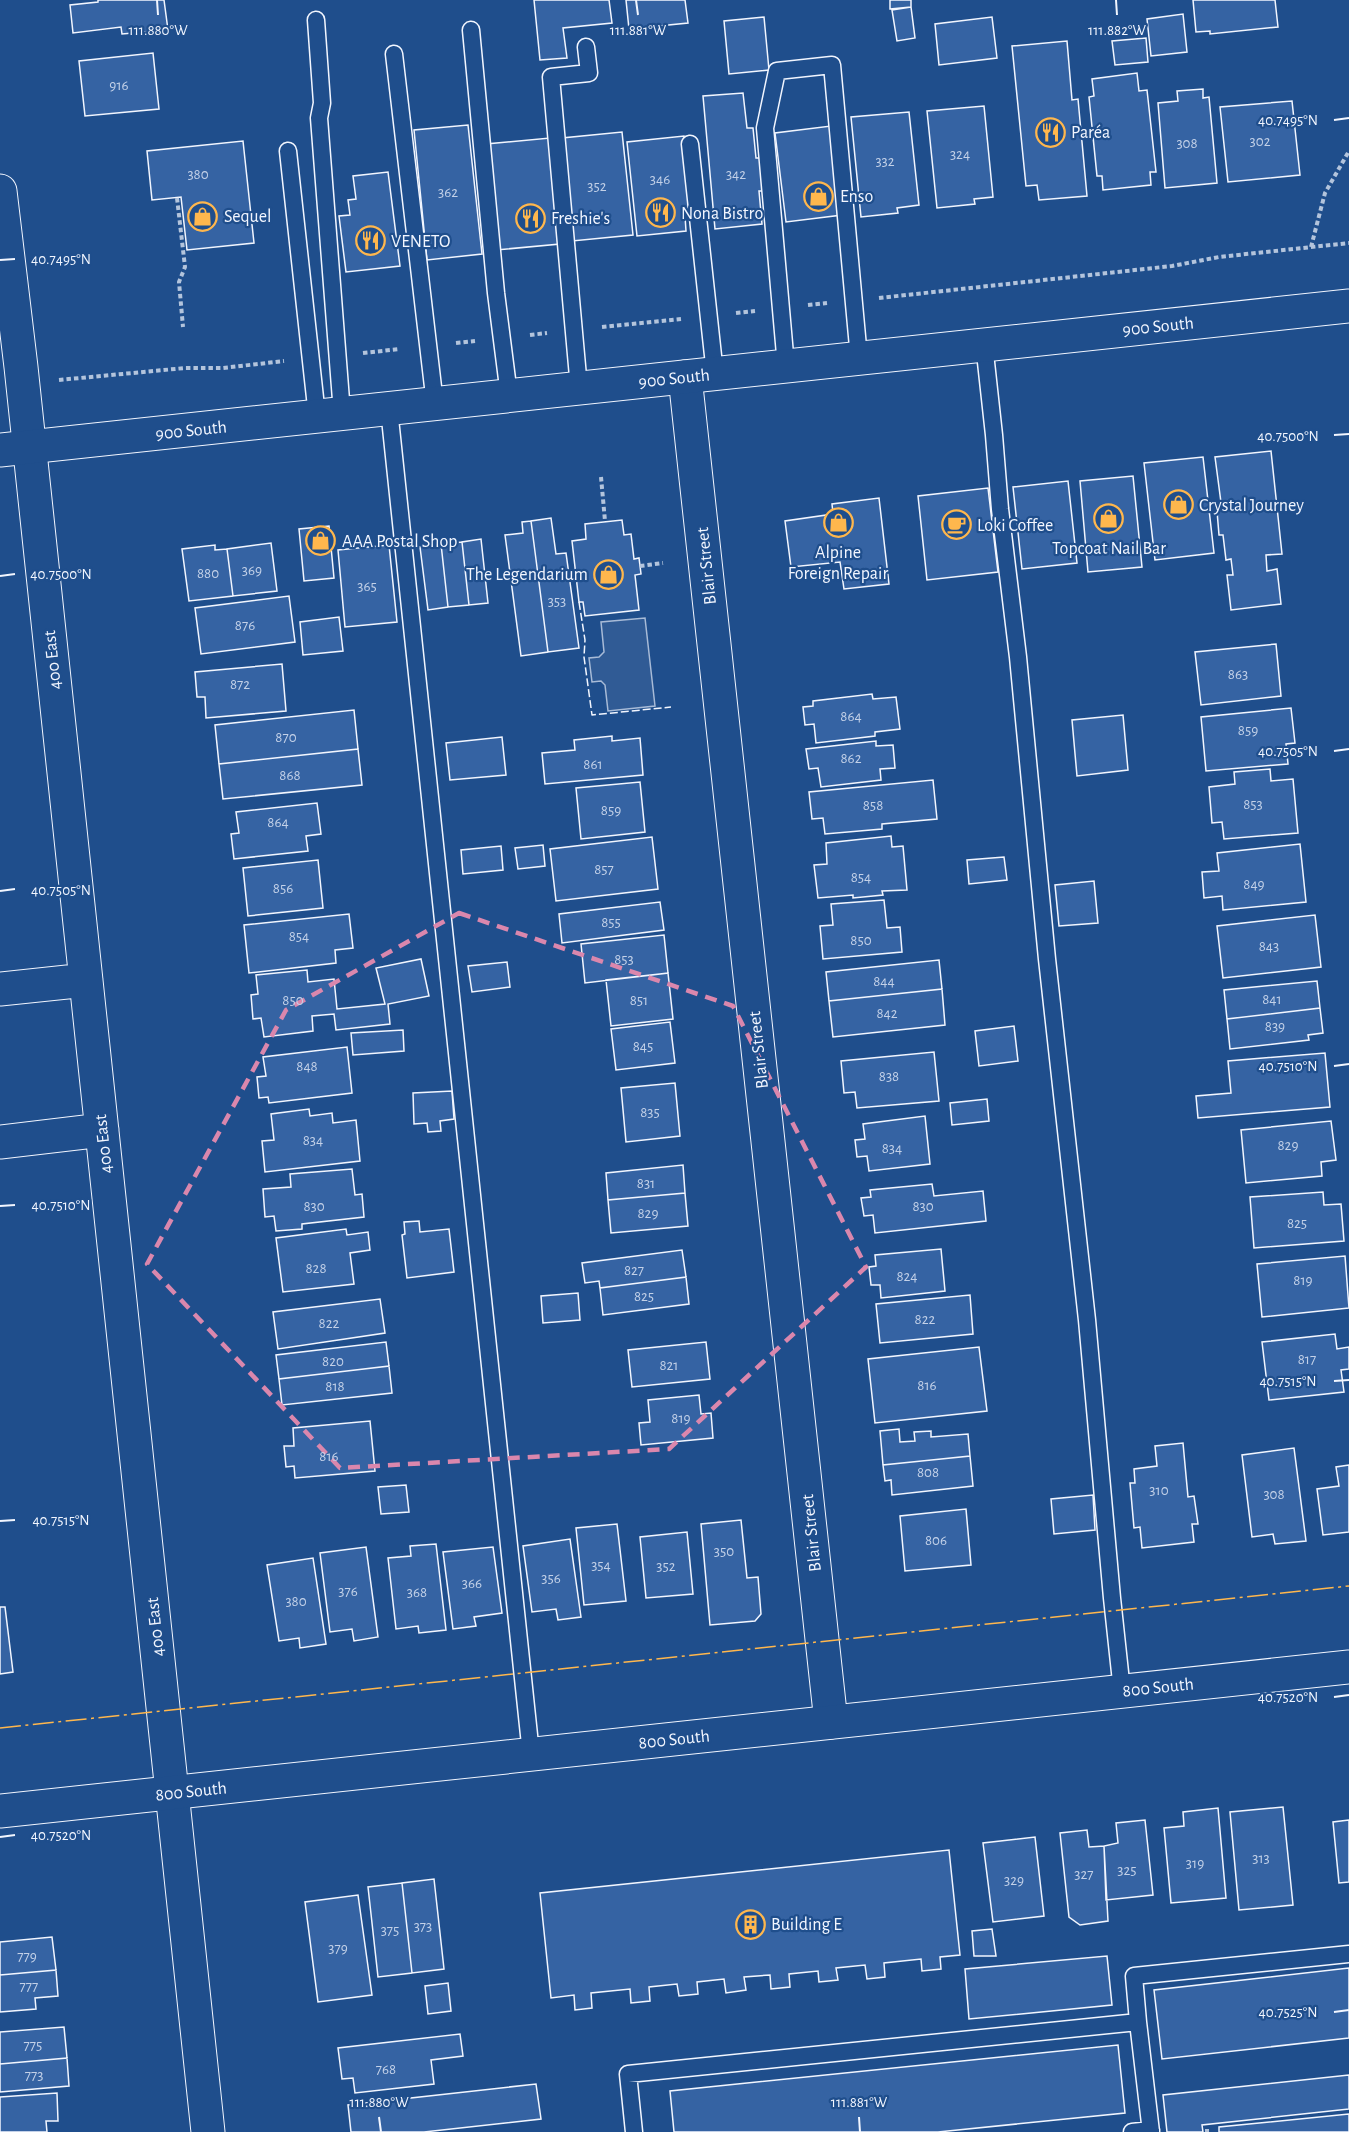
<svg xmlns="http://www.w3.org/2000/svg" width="1349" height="2132" font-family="'Alegreya Sans',sans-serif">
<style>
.parking{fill:#305b95;stroke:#a8bbd7;stroke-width:1.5}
.building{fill:#3563a3;stroke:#f2f6ff;stroke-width:1.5}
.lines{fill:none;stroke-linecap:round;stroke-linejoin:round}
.service-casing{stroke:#f2f6ff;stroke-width:19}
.minor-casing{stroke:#f2f6ff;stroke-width:35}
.tertiary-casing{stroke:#f2f6ff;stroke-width:35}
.secondary-casing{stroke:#f2f6ff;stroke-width:35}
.path{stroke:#b3c4dc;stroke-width:4;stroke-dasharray:4.5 3;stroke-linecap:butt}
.service{stroke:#1f4e8c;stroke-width:16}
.minor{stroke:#1f4e8c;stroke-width:33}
.tertiary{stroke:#1f4e8c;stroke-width:33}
.secondary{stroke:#1f4e8c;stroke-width:33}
.fence{stroke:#f2f6ff;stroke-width:1.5;stroke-dasharray:8 3;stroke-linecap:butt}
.power{stroke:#ffb74d;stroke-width:1.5;stroke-dasharray:21 4.5 3 4.5;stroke-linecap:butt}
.marked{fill:none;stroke:#da87ad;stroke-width:4.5;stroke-dasharray:12 8;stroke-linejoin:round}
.ticks{fill:none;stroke:#f2f6ff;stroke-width:2}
.labels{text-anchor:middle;stroke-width:4.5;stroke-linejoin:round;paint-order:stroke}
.number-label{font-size:15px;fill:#c3d1e8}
.poi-label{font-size:18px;fill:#f2f6ff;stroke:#1f4e8c;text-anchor:start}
.street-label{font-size:18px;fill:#f2f6ff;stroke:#1f4e8c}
.ticks-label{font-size:15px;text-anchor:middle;fill:#f2f6ff;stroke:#1f4e8c;stroke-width:4.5;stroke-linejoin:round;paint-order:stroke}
</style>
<rect width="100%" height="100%" fill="#1f4e8c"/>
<path class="parking" d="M645 618 655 706 608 711 605 685 601 681 592 682 589 658 599 657 604 652 601 622Z"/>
<path class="building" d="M98 0H164L168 30 122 34 121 27 73 33 70 5 98 2Z
M534 0H609L612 23 563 28 567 58 540 60Z
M626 0H685L688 23 629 29Z
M890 0H911V7L890 9Z
M1193 0H1275L1278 27 1210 34V31L1196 32Z
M911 7 915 38 897 41 892 10Z
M1183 14 1187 52 1151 56 1147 19Z
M764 17 769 70 729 74 724 21Z
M992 17 997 58 939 65 935 24Z
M1146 38 1148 62 1115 65 1112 41Z
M1067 41 1072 100 1078 99 1087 196 1039 200 1037 185 1026 186 1012 46Z
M153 53 159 109 85 116 79 61Z
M1137 73 1139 91 1147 90 1156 172H1150L1151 185 1103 190 1102 176H1097L1089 97 1094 96 1092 79Z
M1203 89V98L1209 97 1217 183 1165 188 1158 103 1178 101 1177 91Z
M743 93 747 128H753L756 158H761L764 191H759L762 224 715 229 703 96Z
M1292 101 1300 175 1228 182 1220 107Z
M984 106 993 197 974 199 975 204 937 208 927 111Z
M909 112 919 205 897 208 898 213 861 217 851 117Z
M468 125 482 254 427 260 414 130Z
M831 126 842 215 786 222 775 133Z
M622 132 633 235 572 241 562 138Z
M684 136 692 215 685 216 686 231 637 236 627 142Z
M550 138 560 244 496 250 486 144Z
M243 141 254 243 187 250 181 197 152 200 147 151Z
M388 172 400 266 346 272 339 216 350 215 348 200 356 199 353 176Z
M1271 451 1282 554 1266 555 1267 571 1277 569 1281 604 1231 610 1227 575H1233L1231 559 1226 560 1223 535H1219L1217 511 1222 510 1215 457Z
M1203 457 1214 553 1155 560 1144 463Z
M1133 476 1142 567 1088 572 1080 481Z
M1068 481 1077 563 1022 569 1013 487Z
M988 488 998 572 927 580 918 496Z
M879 498 889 584 844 589 840 562 791 567 785 521 833 514 832 504Z
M551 518 556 554 566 553 579 648 548 652 531 521Z
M622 520 624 535 631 534 634 559 639 558 641 574 635 575 639 610 585 616 583 602H579L572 541 586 539 585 524Z
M531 521 548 652 521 656 505 535 523 533 522 522Z
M329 526 334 578 304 581 299 529Z
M481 539 488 603 469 605 462 542Z
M462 542 469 605 448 607 441 544Z
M271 543 277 591 233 596 227 549Z
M441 544 448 607 428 610 420 547Z
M215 545V550L227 549 233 596 189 601 182 549Z
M389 545 397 622 345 627 338 550Z
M289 596 295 642 201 654 195 608Z
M339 617 343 651 303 655 300 622Z
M1276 644 1281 696 1201 705 1195 652Z
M282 664 286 711 206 718 205 697H197L195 672Z
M872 694 873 699 896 697 900 729 875 732V736L816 743 814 724 805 725 803 707 813 706V701Z
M1291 708 1295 743 1286 744 1288 764 1206 771 1201 717Z
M354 710 358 749 219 764 215 725Z
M1123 715 1128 770 1077 776 1072 720Z
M612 736V741L640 738 643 775 545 784 542 753 575 750 574 740Z
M502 737 506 775 450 780 446 743Z
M876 741V746L893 745 895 768 880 769 881 780 821 787 818 768 809 769 806 749Z
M358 749 362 785 223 799 219 764Z
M1270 769 1271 781 1293 779 1298 833 1224 839 1222 822 1212 823 1209 787 1235 784 1234 772Z
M933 780 937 819 882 824V829L825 834 823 818 812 819 809 792Z
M640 782 645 832 581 839 576 788Z
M317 803 321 834 306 836 308 851 234 859 231 834 239 833 236 812Z
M891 836 892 847 903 846 907 890 882 891 883 895 853 898V895L818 898 814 865 827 864 826 843Z
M652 837 658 889 556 901 550 849Z
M1300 844 1306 902 1223 910 1222 896 1204 898 1202 872 1219 871 1217 853Z
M543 845 545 866 518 869 515 848Z
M501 846 503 870 463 874 461 850Z
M1004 857 1007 880 969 884 967 860Z
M318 860 323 908 248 916 243 868Z
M1094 881 1098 923 1059 926 1055 885Z
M884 900 887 928 900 927 902 952 823 959 820 926 833 925 831 904Z
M660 902 664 930 562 943 559 914Z
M349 914 353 948 335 950 336 963 249 973 244 925Z
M1315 915 1321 967 1223 978 1217 926Z
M664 935 668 973 585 983 581 944Z
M421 959 429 996 388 1004 390 1024 336 1030 334 1014 312 1016 313 1031 264 1037 261 1018 253 1019 251 995 258 994 256 975 307 970 308 982 334 979 337 1009 385 1004 376 968Z
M939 960 942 989 829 1001 826 972Z
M507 962 510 987 472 992 468 966Z
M668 973 673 1019 611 1026 606 980Z
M1317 981 1320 1008 1227 1019 1224 990Z
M942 989 945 1025 833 1037 829 1001Z
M1320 1008 1323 1033 1308 1035 1309 1040 1230 1049 1227 1019Z
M670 1022 675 1063 616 1070 611 1029Z
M1014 1026 1018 1061 979 1066 975 1031Z
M403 1030 404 1051 353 1055 351 1033Z
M347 1047 352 1093 269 1103 268 1097 259 1098 257 1077 266 1076 263 1057Z
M934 1052 939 1101 857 1108 855 1092 844 1093 841 1061Z
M1325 1053 1330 1107 1198 1118 1196 1096 1231 1093 1228 1061Z
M675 1083 680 1136 626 1142 621 1088Z
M452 1091 454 1119 440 1121 441 1131 428 1132 427 1123 414 1124 413 1093Z
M987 1099 989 1121 952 1125 950 1103Z
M309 1109 310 1116 332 1113 333 1123 356 1120 360 1161 265 1172 262 1141 274 1140 271 1114Z
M925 1116 930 1164 869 1171 867 1156 857 1157 855 1140 865 1139 863 1124Z
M1331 1121 1336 1160 1321 1162 1322 1176 1246 1183 1241 1130Z
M683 1165 685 1193 608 1200 606 1173Z
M352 1169 355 1195 362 1194 364 1217 302 1224V1229L276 1231 274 1216 265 1217 263 1189 291 1187 290 1174Z
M932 1184 934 1196 983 1191 986 1221 875 1233 873 1215 864 1216 861 1198 871 1197 870 1190Z
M1323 1192 1324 1205 1341 1204 1344 1241 1254 1248 1250 1197Z
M685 1193 688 1226 611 1233 608 1200Z
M419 1221 420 1232 449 1229 454 1272 407 1278 402 1235 405 1234 404 1222Z
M346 1229 347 1235 368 1232 370 1250 350 1253 354 1284 283 1292 276 1238Z
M941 1249 945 1291 881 1298 880 1285H871L869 1267 876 1266 875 1255Z
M682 1250 686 1277 600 1288 599 1281 585 1283 582 1263Z
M1345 1256 1349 1308 1262 1317 1257 1264Z
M686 1277 689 1304 603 1315 600 1288Z
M578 1293 580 1320 543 1323 541 1296Z
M970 1295 973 1334 880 1343 876 1304Z
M380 1299 385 1333 278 1349 273 1312Z
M1335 1334 1337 1349 1349 1347V1369L1341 1370 1344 1392 1269 1400 1262 1342Z
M386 1342 389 1366 279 1379 276 1355Z
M706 1342 710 1379 632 1387 628 1350Z
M979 1347 987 1411 875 1423 868 1359Z
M389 1366 392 1393 282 1405 279 1379Z
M699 1395 701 1414 711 1413 713 1438 641 1445 639 1423 650 1422 648 1400Z
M370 1421 375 1471 295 1478 294 1466 286 1467 284 1446H294L293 1428Z
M899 1429 900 1442 915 1441 914 1432 931 1431V1437L968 1434 970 1456 883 1465 880 1431Z
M1183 1443 1188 1497 1194 1496 1198 1524H1192L1194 1542 1142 1548 1140 1527 1134 1528 1130 1483H1135L1134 1469 1157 1466 1155 1446Z
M1294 1448 1306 1541 1275 1544 1273 1534 1252 1537 1242 1455Z
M970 1456 973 1486 892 1495 891 1480 885 1481 883 1465Z
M1349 1465V1532L1323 1535 1317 1489 1339 1486 1336 1467Z
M406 1485 409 1512 381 1514 378 1487Z
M1093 1495 1095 1530 1054 1534 1051 1499Z
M966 1509 971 1565 905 1571 900 1516Z
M741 1520 747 1578 758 1577 761 1614 755 1621 710 1625 701 1524Z
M617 1524 626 1601 584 1605 576 1528Z
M687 1532 693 1594 646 1598 640 1537Z
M570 1539 581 1617 558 1620 556 1609 532 1612 523 1546Z
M436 1544 446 1630 419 1633 418 1626 396 1629 388 1558 411 1556 410 1546Z
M366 1547 378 1637 354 1641 352 1629 330 1632 320 1553Z
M493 1547 502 1613 474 1617 476 1626 453 1629 443 1552Z
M313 1558 326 1644 300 1648 299 1638 279 1641 267 1565Z
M0 1607H5L13 1672 0 1674Z
M1283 1807 1293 1905 1239 1910 1230 1812Z
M1218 1808 1226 1898 1171 1903 1164 1828 1184 1826 1183 1812Z
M1145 1820 1153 1895 1106 1900 1104 1846 1118 1843 1116 1823Z
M1349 1820V1882L1339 1883 1333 1822Z
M1087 1830 1089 1847 1104 1846 1108 1921 1080 1925 1069 1917 1060 1833Z
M1035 1837 1044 1916 993 1922 983 1843Z
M949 1850 960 1955 940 1957 941 1969 922 1971 921 1959 884 1963 885 1977 867 1979 865 1965 836 1968 838 1980 819 1982 818 1971 789 1974 790 1987 771 1989 770 1975 744 1977 746 1990 726 1993 724 1979 697 1982 698 1994 679 1996 677 1984 649 1987 650 2001 631 2003 630 1989 591 1993 592 2008 575 2010 574 1995 551 1998 540 1893Z
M434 1879 444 1969 412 1973 402 1883Z
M402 1883 412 1973 378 1977 368 1887Z
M358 1895 372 1995 318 2002 305 1902Z
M992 1929 996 1956H974L972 1931Z
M52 1937 56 1970 0 1975V1942Z
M1107 1956 1112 2005 969 2019 965 1969Z
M1349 1968V2038L1162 2059 1154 1990Z
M56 1970 58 1996 35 1998 36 2009 0 2012V1975Z
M448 1983 451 2011 428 2014 425 1986Z
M64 2027 67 2058 0 2064V2032Z
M460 2034 463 2056 431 2060 434 2084 355 2093 353 2078 342 2079 338 2048Z
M1118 2045 1125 2113 938 2132H674L670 2091Z
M67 2058 69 2086 0 2092V2064Z
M1349 2075V2109L1202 2125 1203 2132H1167L1163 2095Z
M536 2084 541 2119 424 2132H351L348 2105Z
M57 2093 58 2121H46L47 2132H0V2097Z
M1349 2114V2132H1219V2127Z"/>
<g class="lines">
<defs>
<path id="service" d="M316 20 322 103 319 118 342 413
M471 30 496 293 509 395
M394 54 435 404
M690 144 715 374
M288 151 317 416
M984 344 994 435 1000 509 1018 657 1047 959 1087 1320 1112 1598 1122 1691
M786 366 765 128 777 71 832 65 859 358
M579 388 551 77 589 73 586 47
M389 409 531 1754
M1138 2022 1151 2132
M634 2132 628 2074 1138 2022 1134 1976 1349 1954
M1132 2132 1151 2130"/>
<path id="minor" d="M0 191 21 367 208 2132
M685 377 831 1722
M0 989 86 980
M0 1142 102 1130"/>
<path id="tertiary" d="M0 450 1349 306"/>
<path id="secondary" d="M0 1811 1349 1667"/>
</defs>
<use href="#service" class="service-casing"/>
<use href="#minor" class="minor-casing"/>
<use href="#tertiary" class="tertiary-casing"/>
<use href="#secondary" class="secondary-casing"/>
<path class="path" d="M177 198 185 267 179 282 183 327
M1311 247 1325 193 1349 151
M879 298 1172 266 1219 257 1349 243
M808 305 827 303
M736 313 755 311
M602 327 681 319
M530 335 547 333
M456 343 475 341
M363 353 400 349
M59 380 185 368H223L284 361
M601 477 605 521
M640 566 663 563
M1207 2129V2132"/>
<use href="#service" class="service"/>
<use href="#minor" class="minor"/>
<use href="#tertiary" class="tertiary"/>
<use href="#secondary" class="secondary"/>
<path class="fence" d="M579 602 585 640 584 657 592 715 671 707"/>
<path class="power" d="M0 1728 1349 1586"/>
</g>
<path class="marked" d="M459 913 733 1006 866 1267 669 1449 340 1468 147 1264 286 1010Z"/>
<path class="ticks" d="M157 0 158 15M636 0 638 15M1116 0 1117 15M1334 120 1349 118M0 260 15 259M1334 435 1349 434M0 576 15 574M1334 751 1349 749M0 891 15 889M1334 1066 1349 1064M0 1206 15 1205M1334 1381 1349 1380M0 1521 15 1520M1334 1697 1349 1695M0 1837 15 1835M1334 2012 1349 2010M379 2117 381 2132M859 2117 860 2132"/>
<defs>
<symbol id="restaurant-ring" viewBox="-11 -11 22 22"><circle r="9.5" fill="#1f4e8c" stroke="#ffb74d" stroke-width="1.5"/><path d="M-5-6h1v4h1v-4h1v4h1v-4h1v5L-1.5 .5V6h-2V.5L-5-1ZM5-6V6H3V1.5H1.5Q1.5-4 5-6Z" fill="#ffb74d"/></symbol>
<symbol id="shop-ring" viewBox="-11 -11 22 22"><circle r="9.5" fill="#1f4e8c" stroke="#ffb74d" stroke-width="1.5"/><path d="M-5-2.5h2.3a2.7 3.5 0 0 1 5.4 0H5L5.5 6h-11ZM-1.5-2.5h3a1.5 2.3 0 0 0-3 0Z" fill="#ffb74d"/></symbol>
<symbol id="cafe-ring" viewBox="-11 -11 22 22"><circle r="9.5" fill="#1f4e8c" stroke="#ffb74d" stroke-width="1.5"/><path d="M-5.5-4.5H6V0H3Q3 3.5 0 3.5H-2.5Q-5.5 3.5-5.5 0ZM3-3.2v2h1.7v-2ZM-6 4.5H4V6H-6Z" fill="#ffb74d"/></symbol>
<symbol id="building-ring" viewBox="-11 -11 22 22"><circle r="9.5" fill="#1f4e8c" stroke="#ffb74d" stroke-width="1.5"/><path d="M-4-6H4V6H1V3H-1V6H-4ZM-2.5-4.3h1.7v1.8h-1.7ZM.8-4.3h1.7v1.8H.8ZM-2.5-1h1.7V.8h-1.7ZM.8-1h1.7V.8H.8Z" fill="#ffb74d"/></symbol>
</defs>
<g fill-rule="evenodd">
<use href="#restaurant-ring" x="1034" y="116" width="33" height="33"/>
<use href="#shop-ring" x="802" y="180" width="33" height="33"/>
<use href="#restaurant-ring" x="644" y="196" width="33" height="33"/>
<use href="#shop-ring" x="186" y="200" width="33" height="33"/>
<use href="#restaurant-ring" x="514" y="202" width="33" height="33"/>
<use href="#restaurant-ring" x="354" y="224" width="33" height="33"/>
<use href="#shop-ring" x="1162" y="488" width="33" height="33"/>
<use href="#shop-ring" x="1092" y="502" width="33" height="33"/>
<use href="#shop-ring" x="822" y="506" width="33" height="33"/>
<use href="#cafe-ring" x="940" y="508" width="33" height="33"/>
<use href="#shop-ring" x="304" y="524" width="33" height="33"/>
<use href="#shop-ring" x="592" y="558" width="33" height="33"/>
<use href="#building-ring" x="734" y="1908" width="33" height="33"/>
</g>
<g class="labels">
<g class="number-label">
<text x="119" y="90">916</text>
<text x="1260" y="146">302</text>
<text x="1187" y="148">308</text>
<text x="960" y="159">324</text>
<text x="885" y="166">332</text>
<text x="198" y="179">380</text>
<text x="736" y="179">342</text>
<text x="660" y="184">346</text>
<text x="597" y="191">352</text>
<text x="448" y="197">362</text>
<text x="252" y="575">369</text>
<text x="208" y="578">880</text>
<text x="367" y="591">365</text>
<text x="557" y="606">353</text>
<text x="245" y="630">876</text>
<text x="1238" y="679">863</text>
<text x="240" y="689">872</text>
<text x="851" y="721">864</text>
<text x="1248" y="735">859</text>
<text x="286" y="742">870</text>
<text x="851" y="763">862</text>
<text x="593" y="769">861</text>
<text x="290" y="780">868</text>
<text x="1253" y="809">853</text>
<text x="873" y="810">858</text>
<text x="611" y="815">859</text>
<text x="278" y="827">864</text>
<text x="604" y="874">857</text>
<text x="861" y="882">854</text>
<text x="1254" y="889">849</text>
<text x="283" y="893">856</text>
<text x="611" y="927">855</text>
<text x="299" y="941">854</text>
<text x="861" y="945">850</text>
<text x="1269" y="951">843</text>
<text x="624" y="964">853</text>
<text x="884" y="986">844</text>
<text x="1272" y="1004">841</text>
<text x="293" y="1005">850</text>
<text x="639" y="1005">851</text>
<text x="887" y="1018">842</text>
<text x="1275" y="1031">839</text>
<text x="643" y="1051">845</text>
<text x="307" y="1071">848</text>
<text x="889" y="1081">838</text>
<text x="650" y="1117">835</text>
<text x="313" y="1145">834</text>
<text x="1288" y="1150">829</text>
<text x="892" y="1153">834</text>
<text x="646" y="1188">831</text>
<text x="314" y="1211">830</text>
<text x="923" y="1211">830</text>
<text x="648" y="1218">829</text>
<text x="1297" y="1228">825</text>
<text x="316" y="1273">828</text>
<text x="634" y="1275">827</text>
<text x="907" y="1281">824</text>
<text x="1303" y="1285">819</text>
<text x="644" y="1301">825</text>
<text x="925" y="1324">822</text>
<text x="329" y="1328">822</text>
<text x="1307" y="1364">817</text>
<text x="333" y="1366">820</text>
<text x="669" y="1370">821</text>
<text x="927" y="1390">816</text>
<text x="335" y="1391">818</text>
<text x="681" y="1423">819</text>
<text x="329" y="1461">816</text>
<text x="928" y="1477">808</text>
<text x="1159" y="1495">310</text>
<text x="1274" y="1499">308</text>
<text x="936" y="1545">806</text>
<text x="724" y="1556">350</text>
<text x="601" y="1570">354</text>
<text x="666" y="1571">352</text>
<text x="551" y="1583">356</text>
<text x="472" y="1588">366</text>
<text x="348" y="1596">376</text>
<text x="417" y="1597">368</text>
<text x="296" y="1606">380</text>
<text x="1261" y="1863">313</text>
<text x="1195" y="1868">319</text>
<text x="1127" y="1875">325</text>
<text x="1084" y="1879">327</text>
<text x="1014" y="1885">329</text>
<text x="423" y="1931">373</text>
<text x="390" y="1935">375</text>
<text x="338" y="1953">379</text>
<text x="27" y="1961">779</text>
<text x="29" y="1991">777</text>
<text x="33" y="2050">775</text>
<text x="386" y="2074">768</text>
<text x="34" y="2080">773</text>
</g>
<g class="poi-label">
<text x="1071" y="138">Paréa</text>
<text x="840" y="202">Enso</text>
<text x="681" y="219">Nona Bistro</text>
<text x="224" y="222">Sequel</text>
<text x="551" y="224">Freshie's</text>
<text x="391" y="247">VENETO</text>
<text x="1199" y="511">Crystal Journey</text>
<text x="977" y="531">Loki Coffee</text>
<text x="342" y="547">AAA Postal Shop</text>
<text x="1109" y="554" text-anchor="middle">Topcoat Nail Bar</text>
<text x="838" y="558" text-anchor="middle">Alpine<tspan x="838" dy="21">Foreign Repair</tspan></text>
<text x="588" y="580" text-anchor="end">The Legendarium</text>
<text x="771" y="1930">Building E</text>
</g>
<g class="street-label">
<text transform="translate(1158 326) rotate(-6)" y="6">900 South</text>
<text transform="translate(674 378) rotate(-6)" y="6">900 South</text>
<text transform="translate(191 430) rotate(-6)" y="6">900 South</text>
<text transform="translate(706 566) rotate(-96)" y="6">Blair Street</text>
<text transform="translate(52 660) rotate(-96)" y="6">400 East</text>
<text transform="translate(758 1050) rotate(-96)" y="6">Blair Street</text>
<text transform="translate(103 1144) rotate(-96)" y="6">400 East</text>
<text transform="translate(811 1533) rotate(-96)" y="6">Blair Street</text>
<text transform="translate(155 1627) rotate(-96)" y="6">400 East</text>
<text transform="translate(1158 1687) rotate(-6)" y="6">800 South</text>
<text transform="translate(674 1739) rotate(-6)" y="6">800 South</text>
<text transform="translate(191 1791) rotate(-6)" y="6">800 South</text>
</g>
</g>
<g class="ticks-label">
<text x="158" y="35">111.880°W</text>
<text x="638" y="35">111.881°W</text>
<text x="1117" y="35">111.882°W</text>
<text x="1288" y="125">40.7495°N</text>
<text x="61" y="264">40.7495°N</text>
<text x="1288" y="441">40.7500°N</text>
<text x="61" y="579">40.7500°N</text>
<text x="1288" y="756">40.7505°N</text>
<text x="61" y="895">40.7505°N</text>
<text x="1288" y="1071">40.7510°N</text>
<text x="61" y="1210">40.7510°N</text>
<text x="1288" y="1386">40.7515°N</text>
<text x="61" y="1525">40.7515°N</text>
<text x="1288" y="1702">40.7520°N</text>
<text x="61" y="1840">40.7520°N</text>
<text x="1288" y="2017">40.7525°N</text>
<text x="379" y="2107">111.880°W</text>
<text x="859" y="2107">111.881°W</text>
</g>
</svg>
